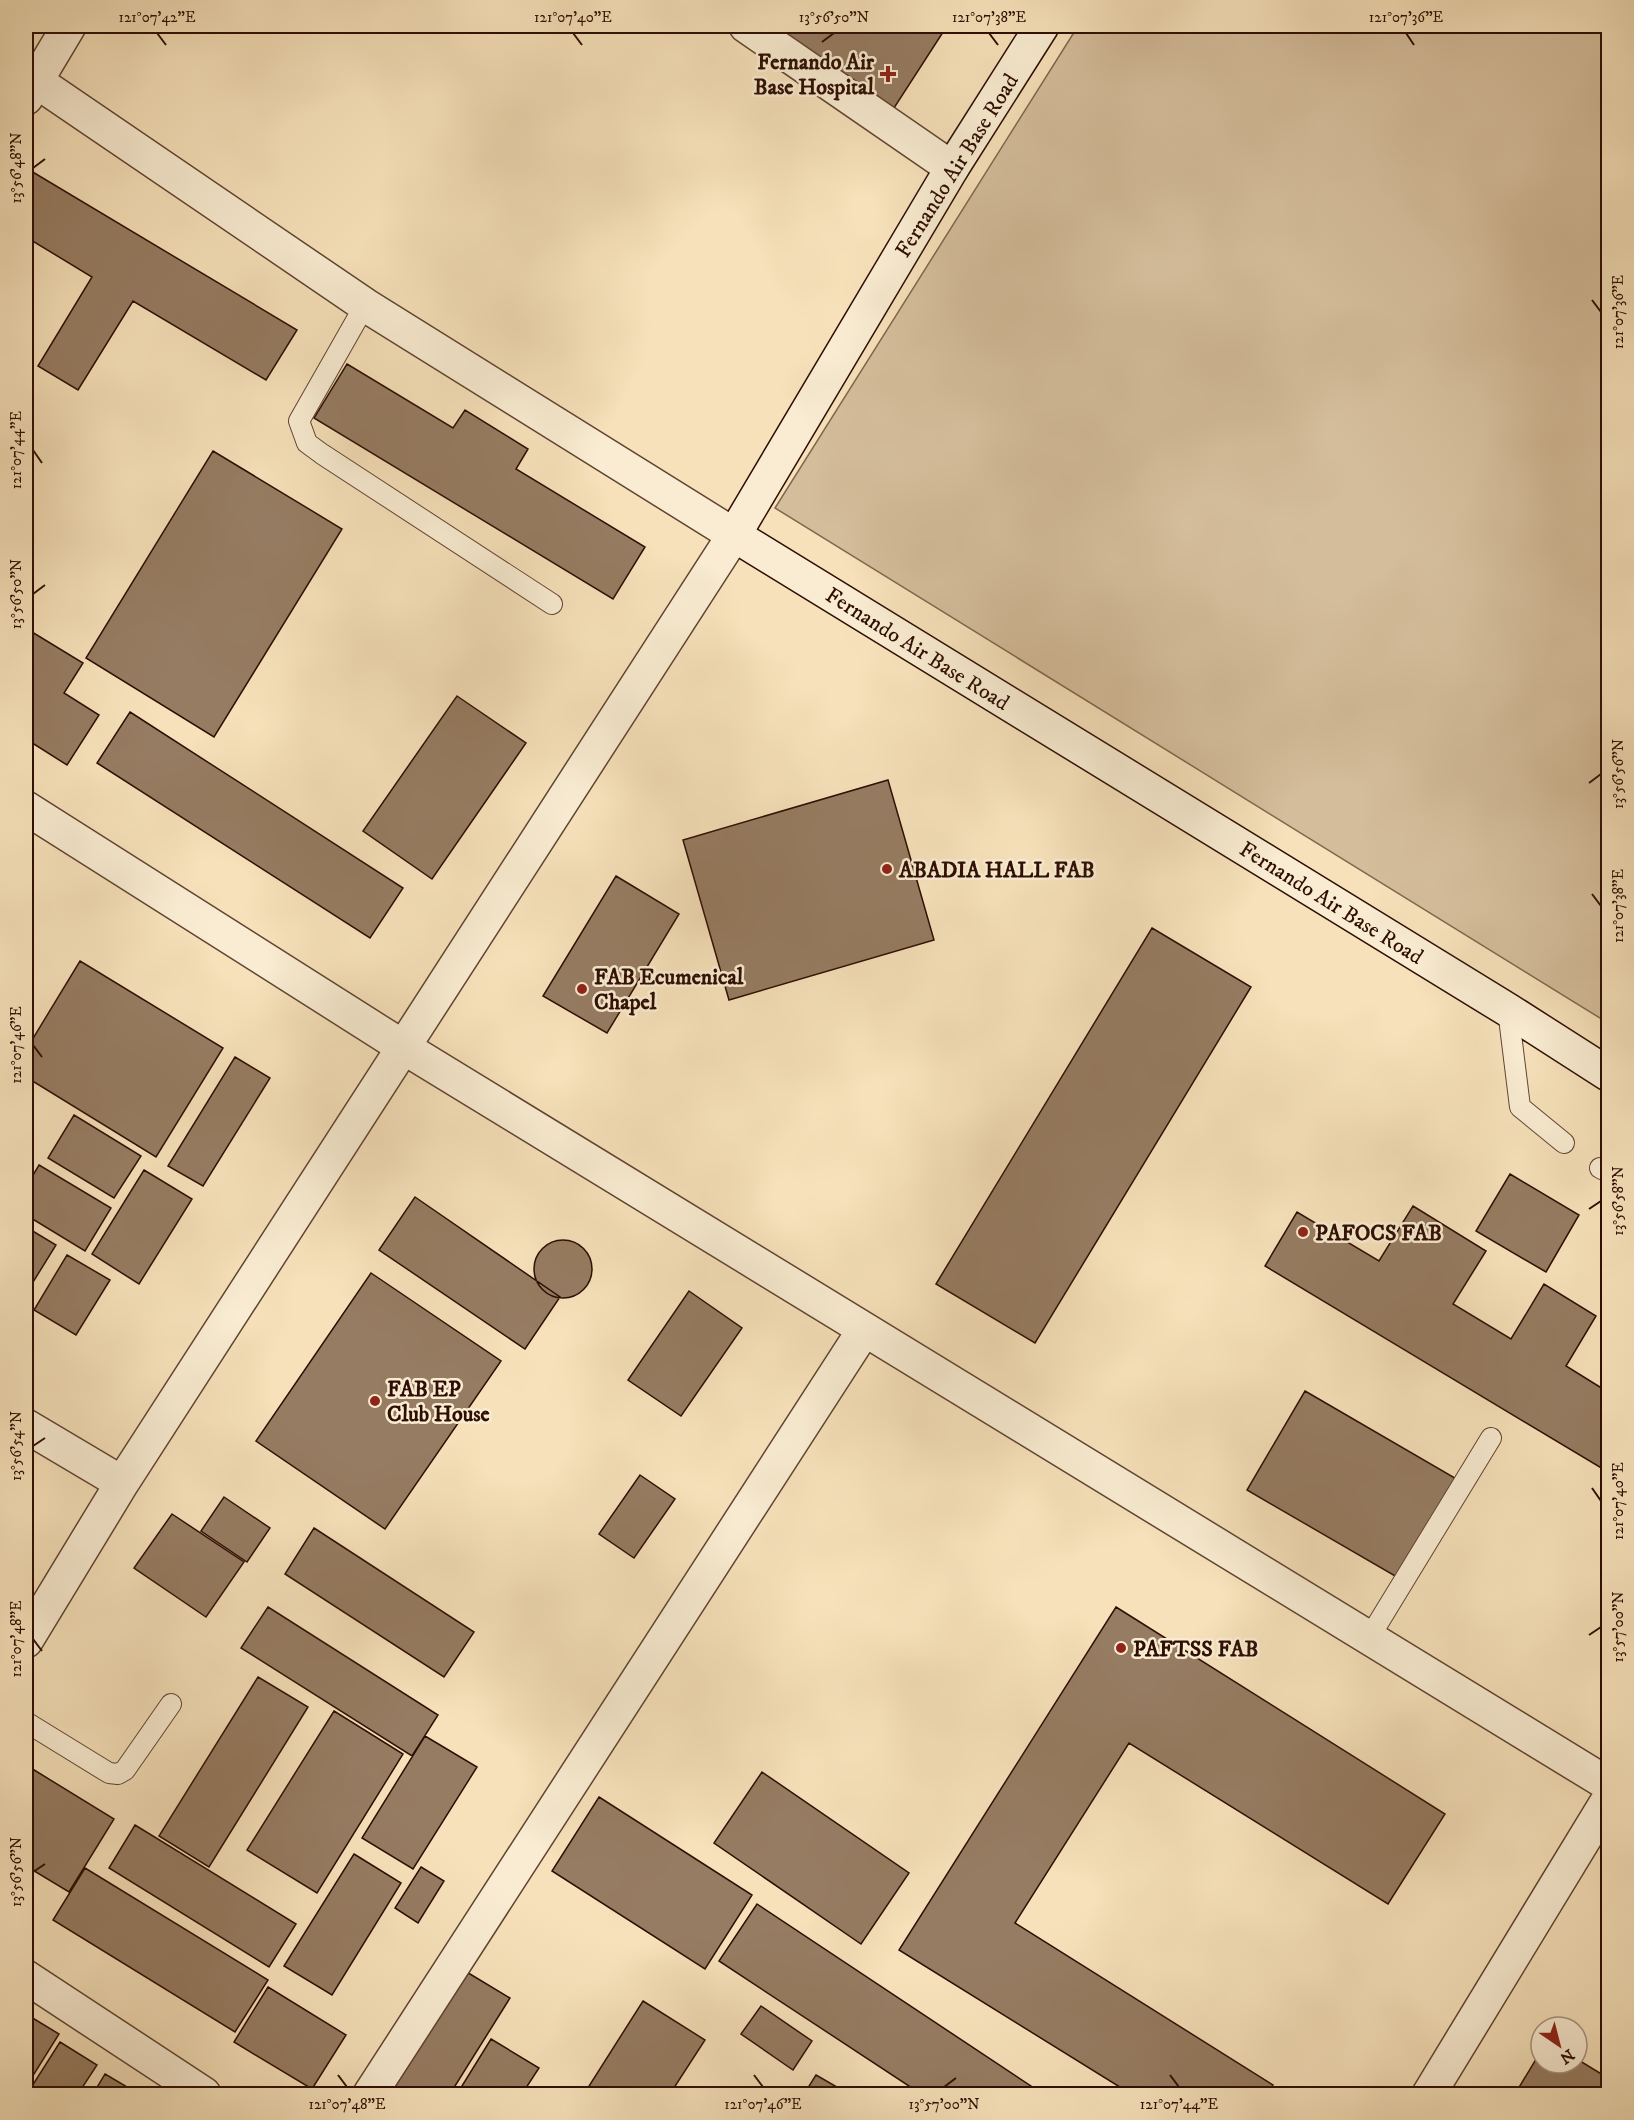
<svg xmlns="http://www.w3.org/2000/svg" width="1634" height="2120" font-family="'IM FELL DW Pica',serif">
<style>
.green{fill:#d4bd9b;stroke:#81664f;stroke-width:1.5}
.building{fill:#967c62;stroke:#2e0e03;stroke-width:1.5}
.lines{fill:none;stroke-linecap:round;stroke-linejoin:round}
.lane-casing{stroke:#604331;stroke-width:22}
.street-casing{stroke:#604331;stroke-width:36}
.secondary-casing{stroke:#2e0e03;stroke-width:36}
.lane{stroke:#f9ecd2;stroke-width:20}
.street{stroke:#f9ecd2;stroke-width:33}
.secondary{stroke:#f9ecd2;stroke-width:33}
.ticks{fill:none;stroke:#2e0e03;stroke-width:2}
.poi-dot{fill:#8f2418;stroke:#f9ecd2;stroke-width:2}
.labels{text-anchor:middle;stroke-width:5;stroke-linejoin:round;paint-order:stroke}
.poi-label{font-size:22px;font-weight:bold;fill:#2e0e03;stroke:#f9ecd2;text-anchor:start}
.street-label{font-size:22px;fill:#2e0e03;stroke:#f9ecd2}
.neatline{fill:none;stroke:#2e0e03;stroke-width:2}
.ticks-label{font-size:15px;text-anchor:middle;fill:#2e0e03}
</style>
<rect width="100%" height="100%" fill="#f6e1ba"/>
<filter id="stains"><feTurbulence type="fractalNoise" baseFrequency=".00333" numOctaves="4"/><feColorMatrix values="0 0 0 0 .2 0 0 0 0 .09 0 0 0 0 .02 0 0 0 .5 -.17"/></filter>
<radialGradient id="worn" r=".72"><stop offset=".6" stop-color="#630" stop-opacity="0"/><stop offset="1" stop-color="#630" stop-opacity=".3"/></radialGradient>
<path class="green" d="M1078 26H1608V1023L775 508Z"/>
<path class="building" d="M764 26H947L894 108Z
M26 168 297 330 266 380 133 301 78 390 38 366 92 277 26 237Z
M347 364 453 428 465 410 528 449 516 469 645 547 613 599 314 418Z
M213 451 342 529 214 737 86 658Z
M32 632 83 663 64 693 99 715 67 765 26 739V642Z
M457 696 526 743 432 879 363 831Z
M130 712 403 888 370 938 97 763Z
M888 780 934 940 729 1000 683 840Z
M616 876 679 914 607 1033 543 996Z
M1152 928 1251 987 1035 1343 936 1284Z
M80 961 223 1048 156 1157 26 1077V1050Z
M235 1057 270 1078 203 1186 168 1166Z
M74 1115 141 1156 114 1198 48 1158Z
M39 1165 111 1208 85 1251 26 1215V1187Z
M144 1170 192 1199 139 1284 92 1254Z
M1510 1174 1579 1215 1546 1272 1476 1231Z
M415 1197 560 1297 525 1349 379 1250Z
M1413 1206 1486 1251 1453 1304 1511 1339 1544 1284 1596 1316 1566 1366 1608 1392V1461L1603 1469 1265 1266 1297 1212 1379 1261Z
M26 1227 56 1245 30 1287 26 1285Z
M534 1269a29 29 0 1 1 58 0a29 29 0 1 1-58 0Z
M67 1255 110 1280 76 1335 34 1310Z
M371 1273 501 1361 385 1529 256 1441Z
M689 1291 742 1328 681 1416 628 1380Z
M1305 1391 1460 1481 1402 1580 1247 1490Z
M640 1475 675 1499 634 1558 599 1534Z
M224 1497 270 1528 247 1562 201 1531Z
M172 1514 244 1562 206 1617 134 1568Z
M314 1528 474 1632 444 1677 285 1574Z
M268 1607 438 1715 412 1756 241 1648Z
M1116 1607 1445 1814 1388 1904 1129 1743 1015 1923 1273 2085 1267 2094H1131L899 1950Z
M258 1677 308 1707 209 1867 159 1836Z
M334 1711 403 1754 317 1893 247 1850Z
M425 1736 477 1767 413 1869 362 1838Z
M26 1765 114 1819 69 1892 26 1866Z
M762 1772 909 1873 861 1944 714 1843Z
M599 1797 752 1895 705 1969 552 1871Z
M135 1825 296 1924 269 1967 109 1868Z
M354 1854 401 1883 332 1995 284 1966Z
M421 1867 444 1881 418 1923 395 1908Z
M85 1868 268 1980 235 2032 53 1920Z
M757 1904 1043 2094H921L719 1961Z
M465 1971 510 1998 450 2094H388Z
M268 1987 346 2035 312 2089 234 2042Z
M643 2001 705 2040 670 2094H584Z
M761 2006 812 2041 793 2070 741 2034Z
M26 2014 59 2034 26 2087Z
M491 2039 539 2068 522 2094H457Z
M60 2042 97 2065 78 2094H27Z
M1541 2051V2063H1577V2059L1608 2078V2094H1515Z
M105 2074 139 2094H93Z
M816 2075 849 2094H804Z"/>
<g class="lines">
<defs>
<path id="lane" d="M365 305 299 421 307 443 322 454 552 604
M1508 1010 1520 1107 1564 1143
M1600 1168 1608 1172
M1369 1638 1491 1438
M26 1722 109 1773 118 1774 125 1770 171 1704"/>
<path id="street" d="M746 26 952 168
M26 98 69 26
M26 808 403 1047 1608 1784
M26 1426 122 1483
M26 1641 122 1483 734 535 365 305 36 81
M26 1977 204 2094
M370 2094 864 1330
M1429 2094 1608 1800"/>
<path id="secondary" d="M1042 26 952 168 734 535 1508 1010 1608 1074"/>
</defs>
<use href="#lane" class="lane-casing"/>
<use href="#street" class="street-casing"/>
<use href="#secondary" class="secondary-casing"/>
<use href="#lane" class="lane"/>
<use href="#street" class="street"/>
<use href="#secondary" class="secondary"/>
</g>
<path class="ticks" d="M157 33 166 45M573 33 582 45M989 33 998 45M1406 33 1414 45M822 42 834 33M33 168 45 159M1592 300 1601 312M33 450 42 463M33 594 45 585M1589 783 1601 774M1592 894 1601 906M33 1045 42 1057M1589 1209 1601 1201M33 1446 45 1438M1592 1488 1601 1501M1589 1635 1601 1627M33 1639 42 1651M33 1872 45 1864M338 2075 347 2087M754 2075 763 2087M1170 2075 1179 2087M944 2087 956 2078"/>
<g class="poi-dot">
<path d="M885 65h6v6h6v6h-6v6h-6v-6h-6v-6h6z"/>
<circle cx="887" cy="869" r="6"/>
<circle cx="582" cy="989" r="6"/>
<circle cx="1303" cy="1232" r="6"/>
<circle cx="375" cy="1401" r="6"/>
<circle cx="1121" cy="1648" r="6"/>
</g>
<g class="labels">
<g class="poi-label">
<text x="874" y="69" text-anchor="end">Fernando Air<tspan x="874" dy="25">Base Hospital</tspan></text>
<text x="899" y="877">ABADIA HALL FAB</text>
<text x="594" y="984">FAB Ecumenical<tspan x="594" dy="25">Chapel</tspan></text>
<text x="1315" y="1240">PAFOCS FAB</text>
<text x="387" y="1396">FAB EP<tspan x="387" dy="25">Club House</tspan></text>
<text x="1133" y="1656">PAFTSS FAB</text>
</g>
<g class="street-label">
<text transform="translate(956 165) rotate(-58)" y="8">Fernando Air Base Road</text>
<text transform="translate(918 648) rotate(32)" y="8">Fernando Air Base Road</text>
<text transform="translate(1332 902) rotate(32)" y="8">Fernando Air Base Road</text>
</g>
</g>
<rect width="1634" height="2120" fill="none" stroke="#f6e1ba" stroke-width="66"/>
<g transform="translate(1559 2045) rotate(145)"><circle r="28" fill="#f9ecd2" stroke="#a8937f" stroke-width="1.5"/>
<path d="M0-4.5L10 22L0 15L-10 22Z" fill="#8f2418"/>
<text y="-9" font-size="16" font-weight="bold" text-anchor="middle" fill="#2e0e03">N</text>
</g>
<rect x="33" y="33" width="1568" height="2054" class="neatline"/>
<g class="ticks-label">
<text x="157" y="22">121°07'42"E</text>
<text x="573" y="22">121°07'40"E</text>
<text x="834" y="22">13°56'50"N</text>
<text x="989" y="22">121°07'38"E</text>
<text x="1406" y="22">121°07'36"E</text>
<text transform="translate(16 168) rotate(-90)" y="5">13°56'48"N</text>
<text transform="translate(1618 312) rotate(-90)" y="5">121°07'36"E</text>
<text transform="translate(16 450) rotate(-90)" y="5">121°07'44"E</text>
<text transform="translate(16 594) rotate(-90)" y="5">13°56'50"N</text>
<text transform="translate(1618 774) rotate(-90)" y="5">13°56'56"N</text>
<text transform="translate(1618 906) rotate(-90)" y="5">121°07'38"E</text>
<text transform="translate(16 1045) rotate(-90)" y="5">121°07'46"E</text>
<text transform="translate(1618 1201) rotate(-90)" y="5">13°56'58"N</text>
<text transform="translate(16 1446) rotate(-90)" y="5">13°56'54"N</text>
<text transform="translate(1618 1501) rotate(-90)" y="5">121°07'40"E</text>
<text transform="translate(1618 1627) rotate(-90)" y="5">13°57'00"N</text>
<text transform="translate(16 1639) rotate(-90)" y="5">121°07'48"E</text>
<text transform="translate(16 1872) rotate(-90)" y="5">13°56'56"N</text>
<text x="347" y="2109">121°07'48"E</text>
<text x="763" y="2109">121°07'46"E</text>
<text x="944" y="2109">13°57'00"N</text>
<text x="1179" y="2109">121°07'44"E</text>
</g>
<rect width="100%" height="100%" filter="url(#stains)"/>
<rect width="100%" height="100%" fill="url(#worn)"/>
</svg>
